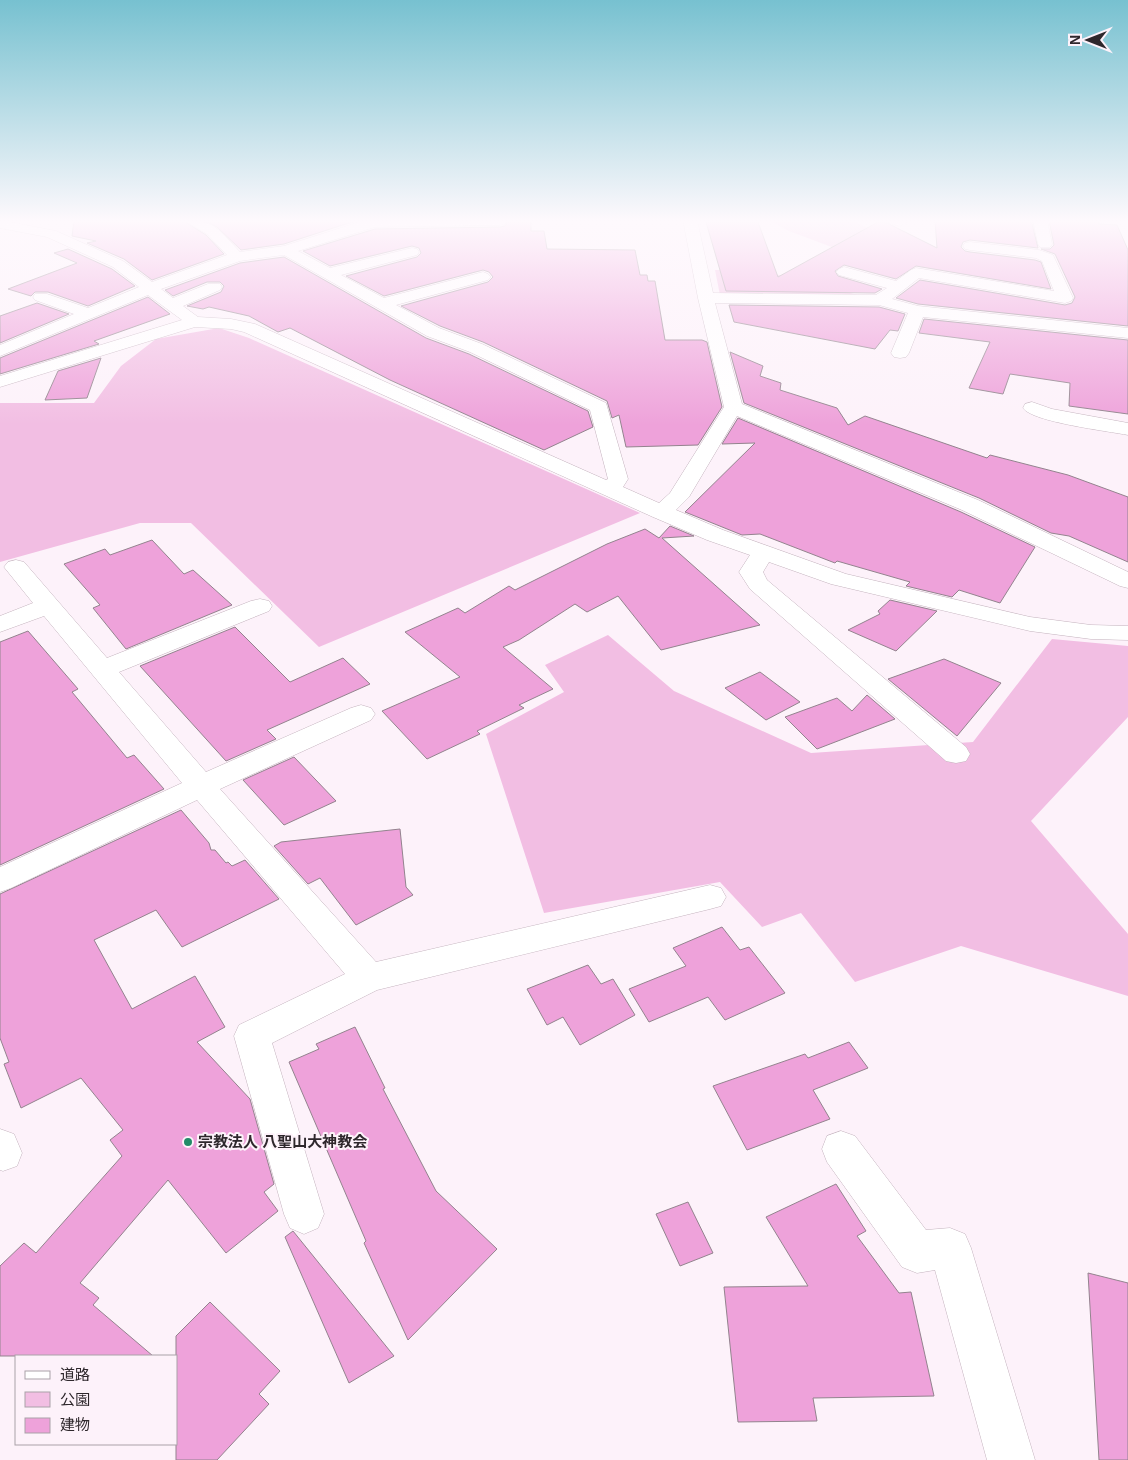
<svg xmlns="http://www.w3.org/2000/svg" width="1128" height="1460" font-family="Helvetica,'Noto Sans JP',sans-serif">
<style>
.green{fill:#f2bee3}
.building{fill:#eea2da;stroke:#93838e}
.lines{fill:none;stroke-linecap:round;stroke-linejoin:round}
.street-casing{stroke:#c4b3be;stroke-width:1}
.street{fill:#fff;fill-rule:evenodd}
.poi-dot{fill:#238b68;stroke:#fdf2fa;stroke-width:2}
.labels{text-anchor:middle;stroke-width:4;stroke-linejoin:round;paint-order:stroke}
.near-poi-label{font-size:15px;font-weight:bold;fill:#2e272c;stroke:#fdf2fa;text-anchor:start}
</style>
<rect width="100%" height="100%" fill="#fdf2fa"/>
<path class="green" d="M768 220H852L882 236 845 252 789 231Z
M715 270H759L862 296 720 295Z
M219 328 249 338 640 513 319 647 191 523H140L0 562V403H94L121 366 156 339Z
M608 635 674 691 811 753 973 742 1052 639 1128 646V717L1031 821 1128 934V996L961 946 855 982 801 913 762 927 720 882 544 913 486 734 564 692 545 665Z"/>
<path class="building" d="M74 220H182L206 235 224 254 152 280 124 259 87 243 96 241 72 236Z
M204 220H358L284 244 241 250 217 227Z
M509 220H531V231H544L547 249 635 250 640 275H647L648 281H655L665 340H702L707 342 722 407 698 445 626 447 619 415 612 418 607 401 483 342 440 326 401 306 488 282 493 277 489 272 483 270 384 296 346 276 417 257 421 253 419 248 412 246 330 266 303 251 375 229 500 227 505 226Z
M935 220H1031L1038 248 970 240 963 242 961 247 965 251 970 252 1035 260 1041 262 1051 289 916 266 896 279 844 265 835 271 838 276 882 289 875 293 726 291 706 222H758L778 277 878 222 887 223 937 248Z
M1049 220H1096L1099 224 1117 225 1128 250V326L918 304 896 298 920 280 1065 305 1072 303 1075 297 1055 254 1041 249H1050L1054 245Z
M68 249 112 269 135 286 88 306 48 292H35L31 296 8 289 77 263 54 253Z
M284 257 426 338 469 354 588 411 593 427 544 450 390 380 290 328 278 332 249 316 209 307 203 309 187 306 221 292 224 286 220 282H207L173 296 165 290 240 263Z
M148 297 170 314 94 341 99 344 0 374V358Z
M37 303 69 314 0 343V316Z
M729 305 879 307 905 314 898 331 890 330 875 349 734 322Z
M924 319 1128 340V414L1069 406 1070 383 1010 374 1003 394 969 388 990 342 919 333Z
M730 352 763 366 760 376 781 383 780 390 837 408 848 425 865 416 987 458 990 455 1068 475 1128 497V562L1069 536 1051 533 979 498 744 403Z
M101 358 87 398 45 400 58 371Z
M738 418 961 512 1035 547 1000 603 959 590 952 597 906 586 910 582 837 561 835 563 760 534 742 535 685 512 755 443 722 444Z
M670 526 694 536 662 538 760 625 661 650 618 596 587 612 575 604 519 640 503 647 553 689 519 705 524 708 477 731 480 734 427 759 382 711 460 677 405 632 458 608 465 613 509 586 515 590 607 544 645 529 659 538Z
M152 540 184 574 193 570 232 605 126 649 93 608 100 605 64 564 105 549 110 555Z
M890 600 937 611 896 651 848 630 880 614 878 611Z
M235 627 290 682 343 658 370 684 267 730 276 739 226 761 140 666Z
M28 631 78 689 72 692 127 758 134 755 164 789 0 865V642Z
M944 659 1001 683 957 736 888 679Z
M760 672 800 702 766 720 725 688Z
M867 695 895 719 817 749 785 717 837 698 852 711Z
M294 757 336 801 284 825 243 780Z
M181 810 209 843 211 850H215L226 863 228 862 232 866 245 860 279 899 182 947 156 910 94 940 132 1009 195 976 225 1027 197 1042 250 1099 274 1184 264 1192 278 1211 226 1253 168 1180 80 1283 99 1298 93 1305 153 1356H0V1266L24 1243 36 1253 122 1156 110 1140 123 1130 81 1078 21 1108 4 1064 9 1062 0 1038V894Z
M400 829 406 887 413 895 356 925 320 878 308 884 274 846 281 842Z
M722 927 740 950 749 947 785 993 725 1020 708 997 649 1022 629 989 686 966 673 948Z
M588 965 601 984 613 979 635 1015 580 1045 563 1017 547 1025 527 989Z
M355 1027 385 1088 383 1089 436 1191 497 1249 408 1340 364 1243 366 1241 289 1062 319 1049 316 1044Z
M849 1042 868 1068 813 1090 830 1119 747 1150 713 1086 805 1054 808 1058Z
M836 1184 866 1231 857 1236 899 1293 911 1292 934 1396 813 1398 817 1421 738 1422 724 1287 808 1286 766 1217Z
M688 1202 713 1253 680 1266 656 1214Z
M293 1231 394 1356 349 1383 285 1237Z
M1088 1273 1128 1283V1460H1099Z
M210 1302 280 1371 259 1394 269 1404 217 1460H176V1336Z"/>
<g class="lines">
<defs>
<path id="street" d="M0 220 56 231 123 261 152 282 227 255 207 234 184 220C215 220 220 231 240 252L284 246 366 220H507L505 224 500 225 375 227 298 251 330 268 412 248 417 249 419 252 417 255 341 275 384 298 483 272 488 274 491 277 488 280 396 305 439 328 482 344 606 403 628 479 623 487 659 503 670 493 724 407 698 298 683 220H697L713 293 876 295 887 288 839 275 836 272 839 269 844 267 896 281 911 270 916 268 1054 291 1042 261 1036 258 970 250 965 249 963 246 965 243 970 242 1039 250 1053 255 1073 298 1071 301 1065 303 919 278 892 299 918 306 1128 328V338L923 317 909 353 906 357 900 358 894 357 891 353 908 313 879 305 715 303 742 404 978 500 1128 572V588L1120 586 962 510 737 416 689 497 676 510 723 530 846 574 1030 617 1091 625 1128 626V640L1091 639 1030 631 831 584 769 562 763 572 767 580 966 747 970 754 966 761 956 763 946 761 750 589 739 572 750 555 707 540 653 517 244 332 231 329 195 327 0 387V376L182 320 148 295 0 356V345L74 314 35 300 33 297 35 294H47L88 308 139 287 113 267 47 237 0 228ZM284 255 427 336 470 352 590 410 608 479 606 480 255 324 231 319 198 317 183 306 220 290 222 287 220 284H208L173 298 161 289 240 261Z
M887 220H906L907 222 900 226 889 223Z
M1033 220H1047L1052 244 1050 247H1040L1038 244Z
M1032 402 1052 409 1128 423V435C1108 431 1032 422 1023 408L1025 404Z
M16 560 24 562 107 658 251 601 260 599 269 601 272 606 269 611 119 672 206 772 351 708 361 705 371 708 375 714 371 720 220 789 376 962 710 885 721 888 726 897 721 906 710 909 377 990 272 1043 324 1214 318 1228 304 1234 290 1228 284 1214 234 1036 239 1025 345 974 197 800 11 888 0 892V867L182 783 44 616 0 632V616L33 603 4 567 8 562Z
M0 1129 14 1134 22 1153 17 1166 3 1171 0 1170Z
M841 1131 855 1136 926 1230 950 1228 965 1234 971 1248 1035 1460H987L935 1270 917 1273 902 1267 827 1162 822 1149 827 1136Z"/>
</defs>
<use href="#street" class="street-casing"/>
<use href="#street" class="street"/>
</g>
<linearGradient id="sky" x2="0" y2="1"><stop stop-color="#77c1d0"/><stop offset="0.52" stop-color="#fef9fd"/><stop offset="1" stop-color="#fef9fd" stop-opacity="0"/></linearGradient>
<rect width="1128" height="425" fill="url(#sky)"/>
<circle class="poi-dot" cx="188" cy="1142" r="5"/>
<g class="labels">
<g class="near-poi-label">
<text x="198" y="1147">宗教法人 八聖山大神教会</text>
</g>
</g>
<rect x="15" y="1355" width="162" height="90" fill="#fdf2fa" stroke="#aaa1a8"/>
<rect x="25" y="1371" width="25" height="8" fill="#ffffff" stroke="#aaa1a8"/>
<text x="60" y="1380" font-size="15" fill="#2e272c">道路</text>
<rect x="25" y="1392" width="25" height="15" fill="#f2bee3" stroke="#aaa1a8"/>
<text x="60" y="1405" font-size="15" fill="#2e272c">公園</text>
<rect x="25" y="1418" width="25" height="15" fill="#eea2da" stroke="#aaa1a8"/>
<text x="60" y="1430" font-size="15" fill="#2e272c">建物</text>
<g transform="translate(1088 40) rotate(270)" stroke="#fdf2fa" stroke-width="4" paint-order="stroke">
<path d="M0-4L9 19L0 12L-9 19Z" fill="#2e272c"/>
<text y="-8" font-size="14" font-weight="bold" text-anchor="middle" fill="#2e272c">N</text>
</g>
</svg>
